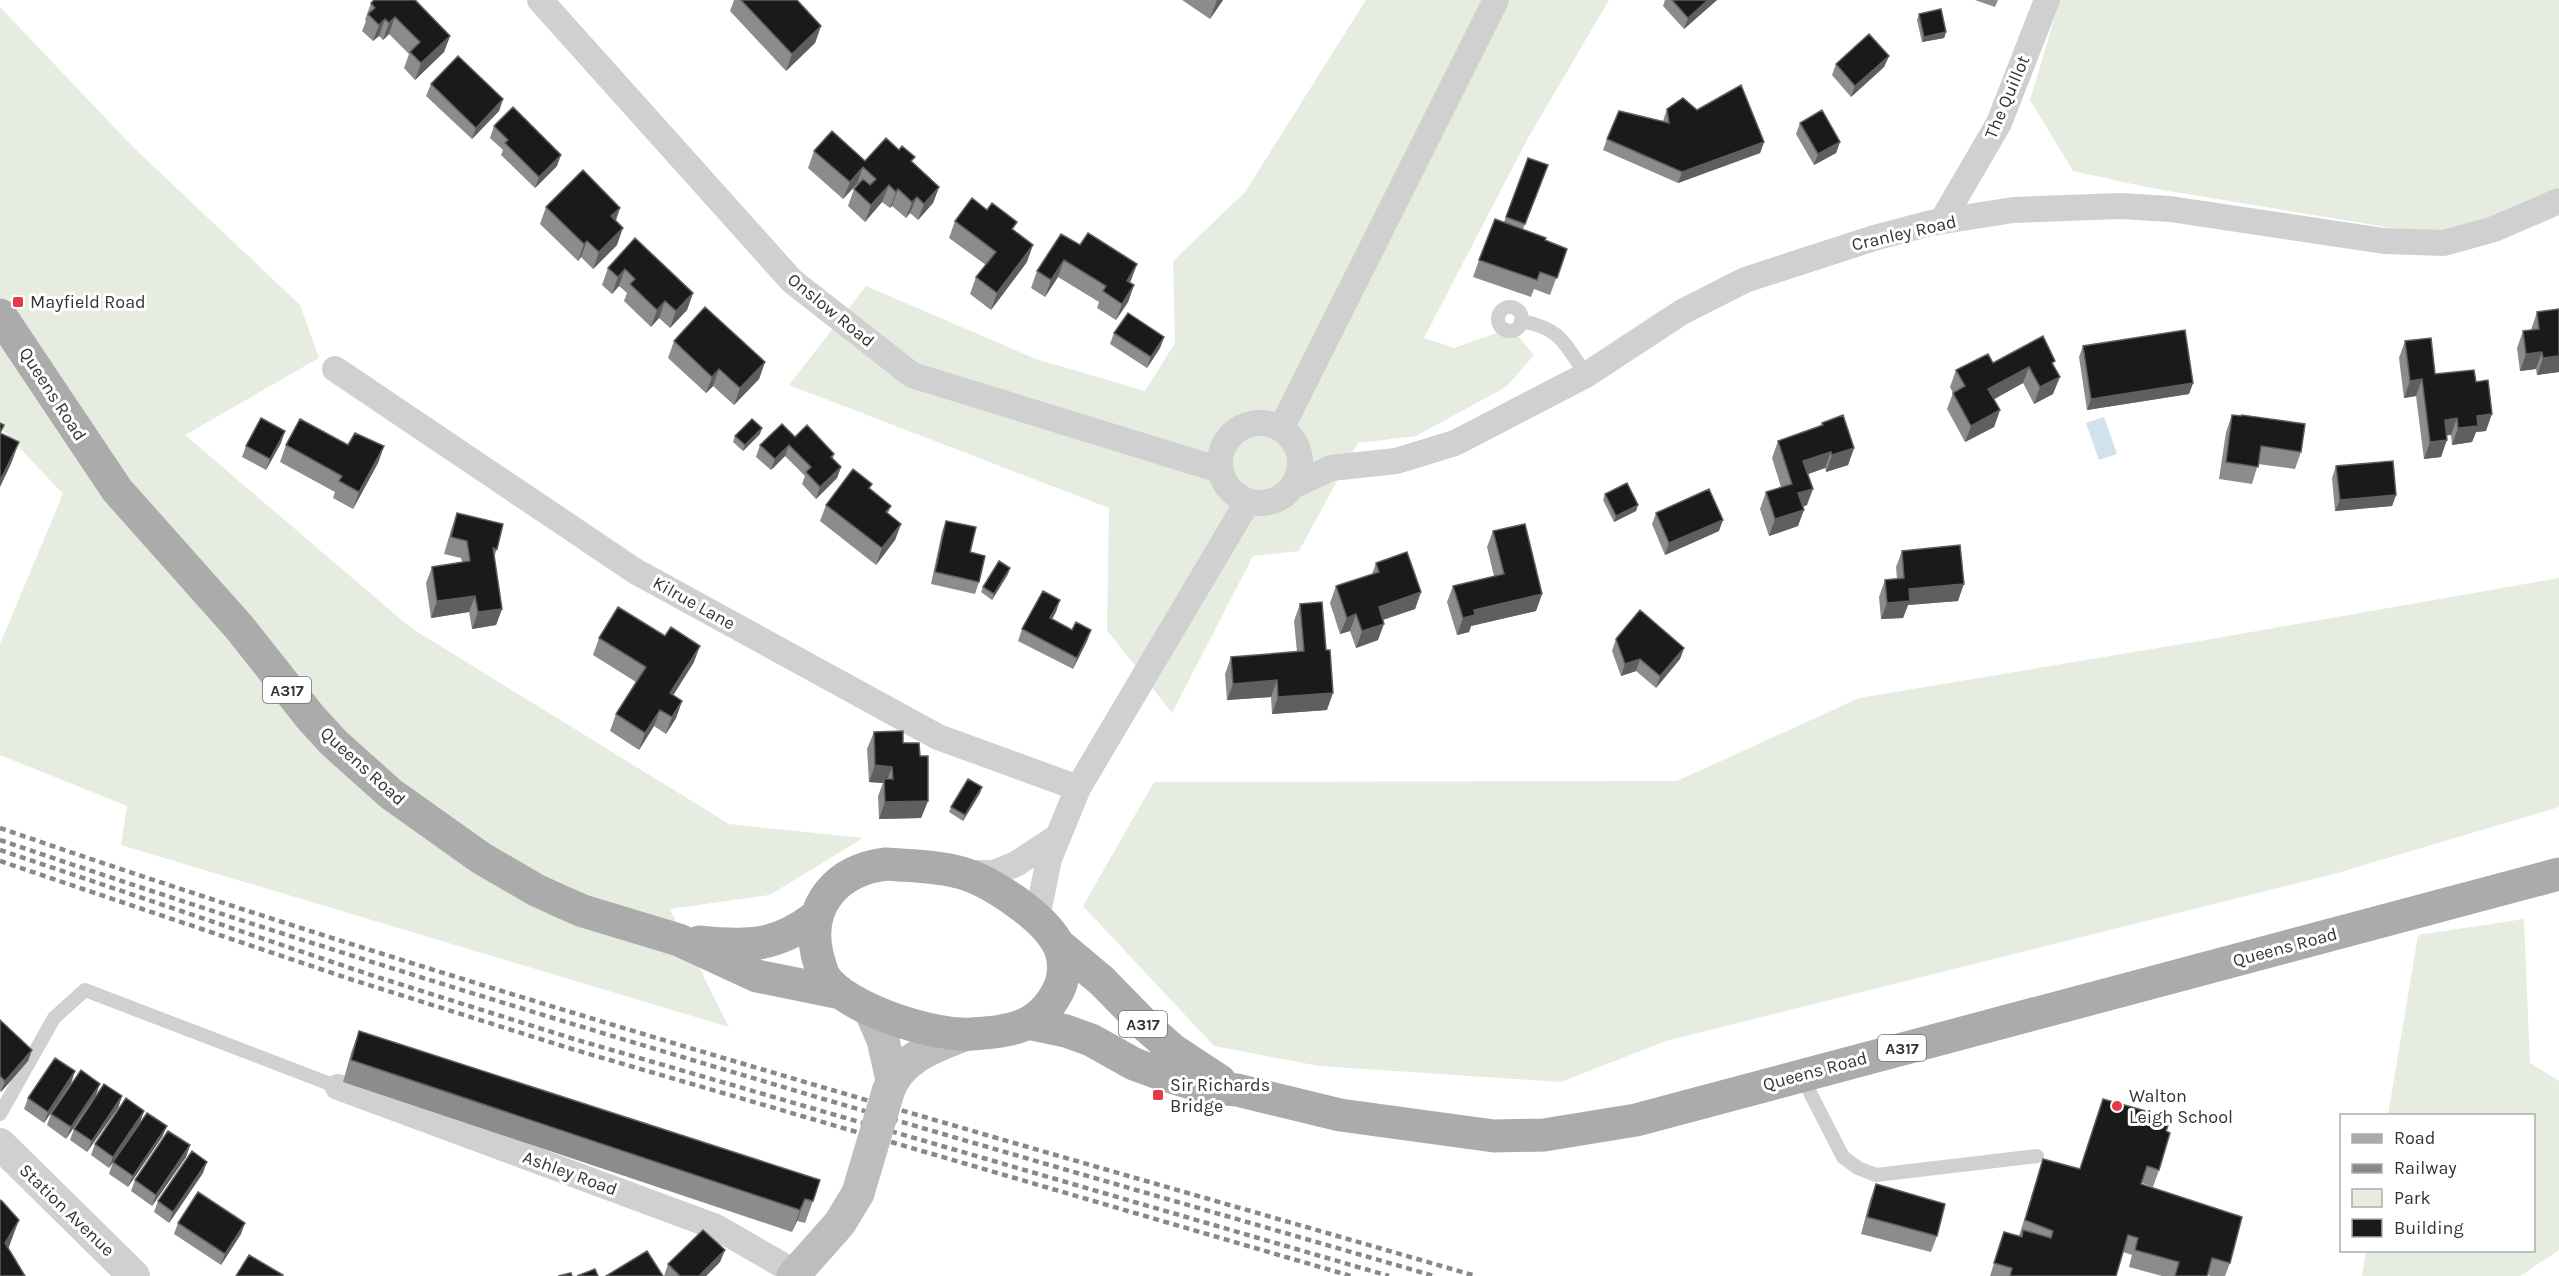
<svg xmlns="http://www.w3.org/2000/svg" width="2559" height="1276" font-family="Karla,sans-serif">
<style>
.green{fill:#e6ecdf}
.water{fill:#cfe2ee}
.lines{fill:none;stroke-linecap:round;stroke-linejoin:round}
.service{stroke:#d0d0d0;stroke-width:14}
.minor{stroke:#d0d0d0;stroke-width:26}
.tertiary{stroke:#d0d0d0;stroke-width:32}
.secondary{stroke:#bdbdbd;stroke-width:33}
.primary{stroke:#ababab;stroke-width:33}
.rail{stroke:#888;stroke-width:4.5;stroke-dasharray:6 4.5;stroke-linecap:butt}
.secondary-bridge{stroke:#bdbdbd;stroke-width:33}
.wall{fill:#8c8c8c}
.shaded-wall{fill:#5f5f5f}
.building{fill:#1a1a1a;stroke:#5f5f5f;stroke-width:1.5}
.poi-dot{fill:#e63946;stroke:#fff;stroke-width:2}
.labels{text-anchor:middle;stroke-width:6;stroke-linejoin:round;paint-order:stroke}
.shield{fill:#fff;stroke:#707070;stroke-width:1.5}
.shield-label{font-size:16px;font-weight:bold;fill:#333}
.street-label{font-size:18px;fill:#333;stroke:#fff}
.poi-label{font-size:18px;fill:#333;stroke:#fff;text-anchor:start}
</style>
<rect width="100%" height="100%" fill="#fff"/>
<path class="green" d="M1366 0H1609L1528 138 1424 338 1454 348 1511 328 1534 355 1506 387 1416 436 1358 443 1299 551 1253 556 1172 713 1107 630 1109 508 789 385 866 286 1036 359 1145 391 1175 343 1173 261 1245 192Z
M2060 0H2559V187L2504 216 2440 236 2151 188 2073 171 2030 100Z
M0 7 133 147 300 305 319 358 185 435 411 628 729 824 863 838 770 895 670 909 729 1027 121 845 127 806 0 755V644L63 494 0 427Z
M2559 578V807L2334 874 1666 1041 1561 1082 1319 1066 1214 1046 1083 906 1154 782 1677 781 1859 698 2206 640Z
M2524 919 2530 1063 2559 1081V1250L2520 1276H2362L2366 1251 2534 1250V1116L2388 1115 2418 935Z"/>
<path class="water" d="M2104 417 2117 454 2099 460 2086 423Z"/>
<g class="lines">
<path class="service" d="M1498 319a12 12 0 1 1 24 0a12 12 0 1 1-24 0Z
M1521 321C1561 328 1565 344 1586 375
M1802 1077 1843 1157 1858 1168 1876 1175 2037 1156
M0 1114 54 1018 85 990 338 1087"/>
<path class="minor" d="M540 0 792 281 912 375 1220 470
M1942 221 1999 123 2047 0
M335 369 635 571 938 737 1078 788
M1220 463a40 40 0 1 1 80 0a40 40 0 1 1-80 0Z
M1281 429 1496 0
M1293 486 1331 468 1396 461 1455 443 1586 375 1682 312 1745 280 1874 238 1931 223 2013 210 2121 206 2170 209 2384 241 2444 243 2494 229 2559 201
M966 873H994L1016 864 1057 837
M1037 918 1049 859 1078 788 1248 501
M338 1087 716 1227 796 1273"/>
<path class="tertiary" d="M0 1144 134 1276"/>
<path class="secondary" d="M870 1010 883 1040 892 1080
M888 1092C899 1058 934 1047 964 1035
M793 1276 840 1223 858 1193"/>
<path class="primary" d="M0 315 117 490 239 627 311 718 334 743 391 794 481 858 536 890 560 901 583 911 679 940 757 976 841 993
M886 864C910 866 939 866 962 873 992 882 1045 917 1059 946 1065 959 1065 976 1059 989 1040 1028 1012 1031 972 1034 935 1037 845 1009 824 976 821 970 819 961 817 954 806 905 837 870 886 864Z
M699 942C747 947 776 947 815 917
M1059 945 1102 981 1147 1027 1173 1050 1220 1081
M1028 1023 1066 1031 1091 1040 1134 1064 1161 1074 1204 1087 1237 1090 1340 1115 1494 1136 1544 1135 1636 1120 2559 874"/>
<path class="rail" d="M0 828C486 996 982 1133 1476 1276
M0 840C473 1002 954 1137 1434 1276
M0 850 374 976 574 1039 1389 1276
M0 861 353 980 572 1049 1351 1276"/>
<path class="secondary-bridge" d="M858 1193 888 1092"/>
</g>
<path class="wall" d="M374 0H416L450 36 444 52 415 80 404 68 409 54 389 34 383 40 379 36 373 41 362 31 366 21 365 20 371 3Z
M734 0H797L821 26 815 43 786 71 730 11Z
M1182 0H1223L1210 19Z
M1665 0H1717L1684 29 1663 6Z
M1975 0H1998L1995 7Z
M1919 14 1946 32 1944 38 1922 42 1917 20Z
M1889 56 1884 67 1851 97 1832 75 1836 64Z
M431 84 503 99 499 111 472 139 426 96Z
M1667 109 1697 110 1764 142 1760 153 1678 183 1603 150 1607 139 1663 121Z
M1800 123 1840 142 1836 153 1814 165 1796 134Z
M494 126 557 166 535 188 501 155 503 150 490 138Z
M814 151 865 161 913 162 939 187 933 203 918 220 910 213 906 218 892 206 890 208 882 202 865 222 848 206 854 189 858 185 857 184 843 199 808 168Z
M1528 158 1548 165 1523 229 1545 240 1567 249 1550 295 1534 289 1531 297 1473 277 1479 260 1504 222Z
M546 207 620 208 616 221 617 245 593 269 581 257 578 261 540 224Z
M955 221 1015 230 1027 262 991 310 970 294 976 277 986 265 949 238Z
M635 238 693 293 687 310 670 328 659 318 651 327 624 301 627 293 619 286 612 294 602 285 608 268Z
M1080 245 1137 264 1130 283 1134 285 1128 302 1116 320 1097 308 1099 302 1058 277 1045 297 1031 288 1037 271Z
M2559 309V372L2537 375 2536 369 2520 371 2517 348 2523 331 2531 330 2537 312Z
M1114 333 1164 337 1160 348 1147 368 1110 344Z
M674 341 765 362 759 379 734 405 713 386 706 393 668 358Z
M2405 341 2435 374 2476 382 2486 431 2476 432 2472 442 2452 445 2451 435H2447L2441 457 2424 459 2416 396 2404 398 2399 358Z
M2083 346 2193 383 2189 394 2087 410 2079 357Z
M1993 363 2053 365V394L2034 404 2023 383 1994 399 2000 410 1994 427 1965 442 1947 409 1953 393 1950 387 1956 370Z
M2232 415 2301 452 2295 469 2258 464 2252 484 2219 479 2226 432Z
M1822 423 1854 448 1848 465 1826 472 1825 468 1808 474 1807 505 1803 507 1798 526 1769 536 1760 509 1766 492 1781 487 1772 458 1778 441 1820 426Z
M760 434 743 451 733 442 735 436Z
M795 437 834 454 833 458 841 467 837 478 816 499 802 484 805 476 785 456 771 470 756 457 760 445Z
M281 443 266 470 242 457 246 446Z
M286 445H348L384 446 378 463 353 509 333 498 335 492 280 462Z
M2336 466 2396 495 2392 506 2335 511 2332 478Z
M870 489 891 506 888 513 901 524 895 540 876 565 820 521 826 505Z
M1605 494 1638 505 1636 511 1614 522 1603 500Z
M457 513 497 549 494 557 502 609 496 625 472 629 469 612 431 618 426 583 432 567 462 562 461 558 444 554 451 530Z
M1656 513 1719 531 1665 555 1652 524Z
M946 521 979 582 975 594 931 584 942 532Z
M1493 531 1542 594 1536 611 1471 626 1469 632 1457 635 1447 602 1453 586 1494 576 1487 547Z
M1902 551 1958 601 1908 605 1903 618 1881 619 1879 597 1885 580 1897 579 1896 567Z
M1376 563 1421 592 1415 609 1383 620 1378 640 1356 648 1350 631 1340 634 1330 603 1336 586 1372 574Z
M1008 574 992 600 981 592 983 587Z
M1060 600 1052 619 1072 630H1091L1087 641 1073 669 1018 641 1022 629Z
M1300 604 1326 650 1327 710 1272 714 1271 697 1227 700 1225 674 1231 657 1297 652 1294 621Z
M599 638 694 662 673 695 682 701 676 718 666 734 654 726 639 750 610 731 616 714 636 682 593 655Z
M1616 639 1684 648 1680 659 1656 688 1636 671 1621 676 1612 651Z
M874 732 903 743 920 756 928 801 921 818 879 819 878 796 883 783 869 782 867 749Z
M982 787 980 793 963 821 949 812 951 807Z
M0 1020 32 1050 28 1061 1 1092 0 1091Z
M359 1031 813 1201 805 1223 797 1221 792 1232 343 1082 351 1053Z
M75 1071 71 1083 44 1123 24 1109 28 1098Z
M100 1084 66 1139 47 1125 51 1114Z
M122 1096 118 1108 87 1152 70 1140 74 1129Z
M2103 1099 2166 1132 2159 1170 2153 1187 2142 1183 2141 1184 2230 1263 2225 1276H2211L2207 1275V1276H2162L2129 1267 2132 1255 2123 1252 2116 1276H1990L2004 1232 2019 1236 2043 1159 2080 1169Z
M144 1111 140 1122 109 1168 91 1155 95 1144Z
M167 1126 162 1137 128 1187 109 1174 113 1162Z
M190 1145 186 1157 152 1206 131 1191 135 1180Z
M203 1173 169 1223 154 1212 158 1201Z
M1876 1184 1937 1236 1931 1252 1861 1234 1870 1200Z
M178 1223 241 1234 221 1265 174 1234Z
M725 1250 720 1262 706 1276H664L668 1264Z"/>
<path class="shaded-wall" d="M1217 0H1223L1210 19Z
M1708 0H1717L1684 29 1688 18Z
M395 17 389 34 383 40 389 23Z
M385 19 379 36 373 41 379 25Z
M821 26 815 43 786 71 792 54Z
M1946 32 1944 38 1922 42 1924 37Z
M450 36 444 52 415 80 421 63Z
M1889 56 1884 67 1851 97 1855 86Z
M503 99 499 111 472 139 476 128Z
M1764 142 1760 153 1678 183 1682 172Z
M1840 142 1836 153 1814 165 1818 154Z
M561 155 557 166 535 188 539 177Z
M863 167 857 184 843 199 850 182Z
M889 185 882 202 865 222 871 205Z
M939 187 933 203 918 220 924 204Z
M898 189 892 206 890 208 896 192Z
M917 197 910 213 906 218 912 202Z
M620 208 614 224 611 216Z
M623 228 617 245 593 269 599 252Z
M587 241 581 257 578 261 584 244Z
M1033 245 1027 262 991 310 997 293Z
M1064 260 1058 277 1045 297 1051 280Z
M1137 264 1131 280 1121 297 1127 281Z
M625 269 619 286 612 294 618 277Z
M1134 285 1128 302 1116 320 1122 304Z
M693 293 687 310 670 328 676 311Z
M665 301 659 318 651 327 657 310Z
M1164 337 1160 348 1147 368 1151 357Z
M2542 352 2536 369 2520 371 2526 354Z
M2559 356V372L2537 375 2543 358Z
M765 362 759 379 734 405 740 388Z
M2029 367 2023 383 1982 406 1988 389Z
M719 369 713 386 706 393 712 377Z
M2060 377 2053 394 2034 404 2040 387Z
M2422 379 2416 396 2404 398 2410 381Z
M2193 383 2189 394 2087 410 2091 399Z
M2000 410 1994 427 1965 442 1971 426Z
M2492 414 2486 431 2476 432 2472 442 2452 445 2458 428 2477 416Z
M2457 418 2451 435 2439 436 2445 420Z
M762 428 760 434 743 451 745 445Z
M285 431 281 443 266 470 270 459Z
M2447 440 2441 457 2424 459 2430 442Z
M19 442 11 464 0 487V481Z
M789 445 785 456 771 470 775 459Z
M384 446 378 463 353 509 359 492Z
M1854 448 1848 465 1826 472 1832 455Z
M1831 452 1825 468 1797 478 1803 461Z
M841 467 837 478 816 499 820 487Z
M1813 489 1807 505 1792 510 1798 493Z
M2396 495 2392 506 2335 511 2340 500Z
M1638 505 1636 511 1614 522 1616 516Z
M1804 510 1798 526 1769 536 1775 519Z
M1723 520 1719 531 1665 555 1669 543Z
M901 524 895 540 876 565 882 548Z
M1010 568 1008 574 992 600 994 594Z
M1964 584 1958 601 1908 605 1903 618 1881 619 1887 603 1909 589Z
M1421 592 1415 609 1373 623 1379 607Z
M1542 594 1536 611 1471 626 1469 632 1457 635 1463 618 1474 610Z
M475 596 469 612 431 618 437 601Z
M1060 600 1056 612 1046 630 1050 618Z
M502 609 496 625 472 629 478 612Z
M1356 614 1350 631 1340 634 1347 618Z
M1384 624 1378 640 1356 648 1362 631Z
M1091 630 1087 641 1073 669 1077 658Z
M700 646 694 662 664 710 670 693Z
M1684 648 1680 659 1656 688 1660 676Z
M1640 659 1636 671 1621 676 1625 664Z
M1277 680 1271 697 1227 700 1233 684Z
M1333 693 1327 710 1272 714 1278 697Z
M682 701 676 718 666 734 672 717Z
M660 710 654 726 639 750 645 733Z
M875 765 892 767 886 783 884 779 883 783 869 782Z
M982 787 980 793 963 821 965 815Z
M928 801 921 818 879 819 885 802Z
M32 1050 28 1061 1 1092 5 1081Z
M75 1071 71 1083 44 1123 48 1112Z
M100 1084 96 1095 66 1139 71 1127Z
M122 1096 118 1108 87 1152 92 1141Z
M144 1111 140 1122 109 1168 113 1157Z
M167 1126 162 1137 128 1187 133 1176Z
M190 1145 186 1157 152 1206 156 1195Z
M207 1162 203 1173 169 1223 173 1212Z
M805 1199 797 1221 792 1232 800 1210Z
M19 1220 7 1252 5 1243Z
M245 1223 241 1234 221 1265 225 1254Z
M725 1250 720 1262 706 1276H699Z"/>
<path class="building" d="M374 0H415L450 36 421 63 410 52 420 42 395 17 389 23 385 19 379 25 368 14 375 8 371 3Z
M741 0H797L821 26 792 54Z
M1672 0H1708L1688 18Z
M1941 9 1946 32 1924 37 1919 14Z
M1869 34 1889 56 1855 86 1836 64Z
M458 56 503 99 476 128 431 84Z
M1741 85 1764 142 1682 172 1607 139 1619 111 1669 123 1667 109 1683 98 1697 110Z
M513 107 561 155 539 177 505 143 508 140 494 126Z
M1822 110 1840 142 1818 154 1800 123Z
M832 131 865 161 886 138 899 150 902 146 915 157 911 161 939 187 924 204 917 197 912 202 898 189 896 192 889 185 871 205 854 189 863 179 870 185 876 179 863 167 850 182 814 151Z
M1528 158 1548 165 1525 224 1506 217Z
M583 170 620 208 611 216 623 228 599 252 587 241 584 244 546 207Z
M972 198 987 210 992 203 1017 222 1012 229 1033 245 997 293 976 277 996 252 955 221Z
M1495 219 1546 238 1545 240 1567 249 1557 278 1540 272 1537 280 1479 260Z
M1088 233 1137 264 1127 281 1134 285 1122 304 1103 291 1106 286 1064 260 1051 280 1037 271 1061 234 1080 245Z
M635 238 693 293 676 311 665 301 657 310 630 284 635 279 625 269 618 277 608 268Z
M705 307 765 362 740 388 719 369 712 377 674 341Z
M2559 309V356L2543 358 2542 352 2526 354 2523 331 2539 329 2537 312Z
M1128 313 1164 337 1151 357 1114 333Z
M2185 330 2193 383 2091 399 2083 346Z
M2043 336 2055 361 2052 363 2060 377 2040 387 2029 367 1988 389 2000 410 1971 426 1953 393 1965 386 1956 370 1988 354 1993 363Z
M2431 338 2435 374 2474 370 2476 382 2488 380 2492 414 2477 416 2478 426 2458 428 2457 418 2445 420 2447 440 2430 442 2422 379 2410 381 2405 341Z
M1843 415 1854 448 1832 455 1831 452 1803 461 1813 489 1798 493 1804 510 1775 519 1766 492 1792 484 1778 441 1823 425 1822 423Z
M2232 415 2242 416V415L2305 424 2301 452 2261 446 2258 467 2226 462Z
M261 418 285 431 270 459 246 446Z
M300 419 348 445 355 433 384 446 359 492 339 481 342 476 286 445Z
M752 419 762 428 745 445 735 436Z
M0 423 4 425 0 433 19 442 0 481Z
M782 424 795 437 807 425 834 454 831 457 841 467 820 487 806 472 811 467 789 445 775 459 760 445Z
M2393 461 2396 495 2340 500 2336 466Z
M853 469 872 484 869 488 891 506 886 512 901 524 882 548 826 505Z
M1627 483 1638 505 1616 516 1605 494Z
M1709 489 1723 520 1669 543 1656 513Z
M457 513 503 524 497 549 493 548 502 609 478 612 475 596 437 601 432 567 470 561 467 541 451 537Z
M946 521 976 527 970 552 985 556 979 582 935 572Z
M1525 524 1542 594 1474 610 1475 615 1463 618 1453 586 1504 574 1493 531Z
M1960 545 1964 584 1909 589 1910 601 1887 603 1885 580 1904 578 1902 551Z
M1407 552 1421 592 1379 607 1384 624 1362 631 1356 614 1347 618 1336 586 1379 572 1376 563Z
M999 561 1010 568 994 594 983 587Z
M1043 591 1060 600 1050 618 1072 630 1076 622 1091 630 1077 658 1022 629Z
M1322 602 1326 650H1330L1333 693 1278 697 1277 680 1233 684 1231 657 1304 651 1300 604Z
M618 607 665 636 671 627 700 646 670 693 682 701 672 717 660 710 645 733 616 714 646 667 599 638Z
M1640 610 1684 648 1660 676 1640 659 1625 664 1616 639Z
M903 731V743H919L920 756H928V801L885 802 884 779H893L892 767 875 765 874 732Z
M968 779 982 787 965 815 951 807Z
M0 1020 32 1050 5 1081 0 1076Z
M359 1031 820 1180 813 1201 805 1199 800 1210 351 1060Z
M55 1058 75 1071 48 1112 28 1098Z
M81 1070 100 1084 71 1127 51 1114Z
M104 1084 122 1096 92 1141 74 1129Z
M126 1098 144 1111 113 1157 95 1144Z
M2103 1099 2171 1118 2166 1131 2170 1133 2159 1170 2147 1166 2141 1184 2242 1217 2230 1263 2212 1258 2207 1276H2175L2179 1262 2135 1250 2138 1238 2128 1235 2116 1276H2010L2012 1268 1994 1263 2004 1232 2022 1237 2023 1230 2051 1238 2053 1231 2025 1220 2043 1159 2080 1169Z
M147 1113 167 1126 133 1176 113 1162Z
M168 1131 190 1145 156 1195 135 1180Z
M192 1151 207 1162 173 1212 158 1201Z
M1876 1184 1945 1204 1937 1236 1867 1217Z
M198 1192 245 1223 225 1254 178 1223Z
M0 1200 2 1201 19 1220 5 1243 25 1276H0Z
M703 1230 725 1250 699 1276H680L668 1264Z
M647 1251 663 1276H606Z
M249 1255 283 1275 282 1276H236Z
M595 1269 598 1276H577Z
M571 1273 572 1276H558Z"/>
<g class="poi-dot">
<rect x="12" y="296" width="12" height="12" rx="3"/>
<rect x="1152" y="1089" width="12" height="12" rx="3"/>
<circle cx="2117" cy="1106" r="6"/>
</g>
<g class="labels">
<g class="shield">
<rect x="263" y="677" width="48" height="26" rx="4.5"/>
<rect x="1119" y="1011" width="48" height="26" rx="4.5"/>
<rect x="1878" y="1035" width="48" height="26" rx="4.5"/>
</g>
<g class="shield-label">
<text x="287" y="696">A317</text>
<text x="1143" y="1030">A317</text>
<text x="1902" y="1054">A317</text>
</g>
<g class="street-label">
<text transform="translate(2007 97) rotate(-67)" y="6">The Quillot</text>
<text transform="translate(1904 233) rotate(-13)" y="6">Cranley Road</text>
<text transform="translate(831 310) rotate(39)" y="6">Onslow Road</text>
<text transform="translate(53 394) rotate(57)" y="6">Queens Road</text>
<text transform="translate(694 603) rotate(29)" y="6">Kilrue Lane</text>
<text transform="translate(363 766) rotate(42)" y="6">Queens Road</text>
<text transform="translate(2285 947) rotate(-15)" y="6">Queens Road</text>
<text transform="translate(1815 1071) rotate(-15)" y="6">Queens Road</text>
<text transform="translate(570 1173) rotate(20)" y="6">Ashley Road</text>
<text transform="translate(67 1210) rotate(44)" y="6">Station Avenue</text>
</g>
<g class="poi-label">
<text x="30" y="308">Mayfield Road</text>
<text x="1170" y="1091">Sir Richards<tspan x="1170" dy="21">Bridge</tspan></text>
<text x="2129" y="1102">Walton<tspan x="2129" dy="21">Leigh School</tspan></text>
</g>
</g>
<rect x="2340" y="1114" width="195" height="138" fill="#ffffff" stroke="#adadad" stroke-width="1.5"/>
<rect x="2352" y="1134" width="30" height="9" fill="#ababab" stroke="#adadad" stroke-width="1.5"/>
<text x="2394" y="1144" font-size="18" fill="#333333">Road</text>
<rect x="2352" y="1164" width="30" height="9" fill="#888888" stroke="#adadad" stroke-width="1.5"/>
<text x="2394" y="1174" font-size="18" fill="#333333">Railway</text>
<rect x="2352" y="1189" width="30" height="18" fill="#e6ecdf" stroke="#adadad" stroke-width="1.5"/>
<text x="2394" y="1204" font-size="18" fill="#333333">Park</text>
<rect x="2352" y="1219" width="30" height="18" fill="#1a1a1a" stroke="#adadad" stroke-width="1.5"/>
<text x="2394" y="1234" font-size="18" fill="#333333">Building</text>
</svg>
